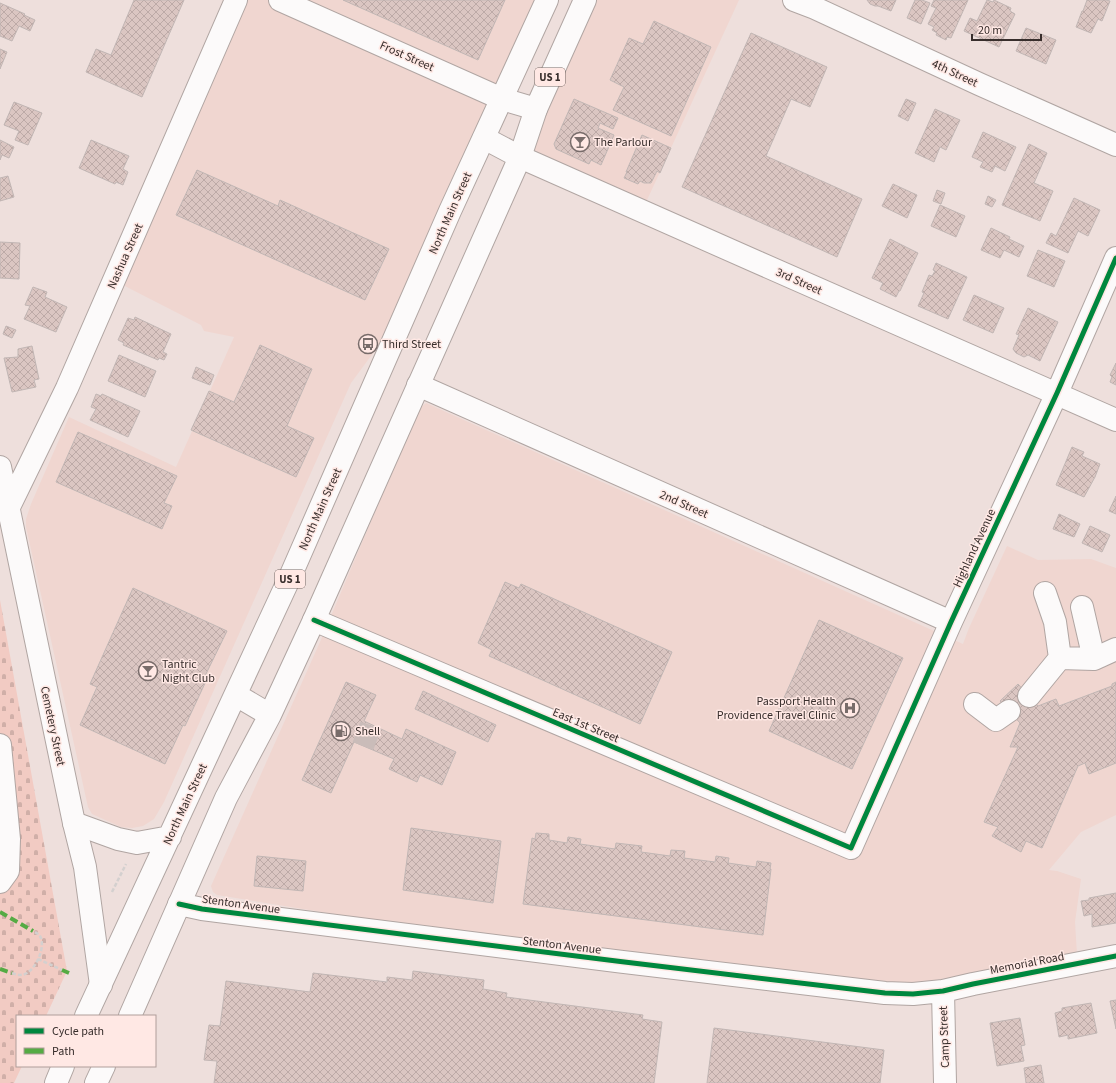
<svg xmlns="http://www.w3.org/2000/svg" width="1116" height="1083" font-family="'Source Sans 3',sans-serif">
<style>
.built{fill:#f0d6d0}
.cemetery{fill:url(#cemetery-stones)}
.building{fill:url(#building-cross-hatch);stroke:#c1b6b4}
.lines{fill:none;stroke-linecap:round;stroke-linejoin:round}
.minor-tunnel{stroke:#cabcb9;stroke-width:22;stroke-dasharray:22 11;stroke-linecap:butt}
.minor-casing{stroke:#b0a5a2;stroke-width:24}
.major-casing{stroke:#b0a5a2;stroke-width:24}
.path{stroke:#d4d0cf;stroke-width:2.5;stroke-dasharray:4 2;stroke-linecap:butt}
.minor{stroke:#fcfafa;stroke-width:22}
.major{stroke:#fcfafa;stroke-width:22}
.quiet{stroke:#55ab44;stroke-width:4;stroke-dasharray:8 4;stroke-linecap:butt}
.cycleway-casing{stroke:#ffe8e4;stroke-width:8}
.cycleway{stroke:#00873e;stroke-width:5}
.labels{text-anchor:middle;stroke-width:3;stroke-linejoin:round;paint-order:stroke}
.shield{fill:#ffe8e4;stroke:#746663;stroke-width:1}
.shield-label{font-size:11px;font-weight:bold;fill:#382e2c}
.street-label{font-size:12px;fill:#382e2c;stroke:#ffe8e4}
.poi-label{font-size:12px;fill:#382e2c;stroke:#ffe8e4;text-anchor:start}
</style>
<defs>
<pattern id="cemetery-stones" width="16" height="16" patternUnits="userSpaceOnUse"><rect width="16" height="16" fill="#f2cbc3"/><path d="M2 7V4a2 2 0 0 1 4 0v3zM10 15v-3a2 2 0 0 1 4 0v3z" fill="#d0afa8"/></pattern>
<pattern id="building-cross-hatch" width="8" height="8" patternUnits="userSpaceOnUse"><rect width="8" height="8" fill="#dbc6c2"/><path d="M0 0l8 8M0 8l8-8" fill="none" stroke="#bdaaa7"/></pattern>
</defs>
<rect width="100%" height="100%" fill="#eedfdc"/>
<path class="built" d="M240 0H547L416 295 351 383 164 802 154 819 143 826 132 828 121 827 92 814 88 807 26 527V519L31 504 69 417 176 467 234 337 204 331 201 325 115 281Z
M589 0H739L642 211 527 157Z
M426 403 963 644 969 628 1007 546 1038 560 1091 559 1116 568V815L1081 832 1049 870 1057 871 1081 879 1075 922 1077 955 930 981 831 995 217 895 213 892 211 886 320 642 418 410Z"/>
<path class="cemetery" d="M0 600 67 971 46 1016H17V1066H22L14 1083H0Z"/>
<path class="building" d="M134 0H184L142 97 86 72 96 49 111 55Z
M343 0H505L478 60Z
M867 0H896L891 11 878 6H875L870 4Z
M915 0H922L930 3 921 24 907 18Z
M934 0H968L951 38 947 37 946 40 936 35 937 33 932 30 934 27 928 24 936 8 931 6Z
M987 0 993 2 994 0 1011 8 1010 11 1015 14 999 47 964 31 970 18 977 21Z
M1087 0H1106L1110 1 1102 21 1098 19 1091 33 1076 27 1082 11H1083Z
M0 3 25 14 24 15 35 20 30 31 19 26 12 41 0 36Z
M654 21 711 47 671 136 613 110 624 87 610 80 629 38 643 44Z
M1026 28 1056 40 1046 64 1016 51Z
M751 33 827 67 810 107 791 99 766 156 862 199 837 257 682 187Z
M0 49 7 52 0 69Z
M574 99 618 118 613 129 600 123 598 128 614 135 601 165 591 160 589 164 556 149 554 144Z
M906 99 916 103 908 121 898 116Z
M14 102 42 113 28 145 15 140 19 131 4 125Z
M935 109 960 120 946 150 940 147 934 162 915 153Z
M983 132 1016 147 1005 171 995 166 992 172 980 167 983 162 972 157Z
M642 135 671 148 660 173 657 171 651 183H644L640 181 638 184 624 178 627 172H626Z
M0 140 14 147 9 158 2 155 0 160Z
M91 140 129 156 123 169 128 172 123 185 116 182 115 184 79 168Z
M1029 144 1047 153 1034 183 1053 191 1040 221 1002 205Z
M197 170 278 206 280 200 389 249 365 300 176 215Z
M8 176 14 197 0 201V178Z
M893 184 917 195 907 218 882 206Z
M937 190 945 193 941 204 933 201Z
M988 196 996 200 992 207 985 204Z
M1074 198 1100 210 1088 236 1078 231 1068 253 1046 243 1051 233 1056 236Z
M940 205 965 216 956 237 931 226Z
M991 228 1010 237 1009 239 1024 246 1019 257 1004 250 1000 258 981 250Z
M890 239 918 253 900 291H899L896 297 880 289 883 283 872 278Z
M0 242 20 243 19 279 0 278Z
M1038 250 1065 261 1054 287 1027 276Z
M936 263 967 277 948 319 918 306 924 293 922 292 929 275 932 276 935 271 933 270Z
M33 287 47 292 45 297 67 307 56 332 24 319 30 306 25 305Z
M974 295 1004 308 993 333 963 320Z
M1028 308 1058 322 1040 361 1028 355 1024 357 1016 353 1013 349 1019 335 1016 334Z
M135 317 171 334 163 352 167 354 164 360 159 358 158 360 123 345 124 343 118 340 128 318 134 320Z
M6 326 16 330 12 338 3 334Z
M260 345 312 369 287 426 314 438 296 477 191 430 209 391 234 402Z
M32 346 39 379 34 380 36 387 12 392 4 358 18 357V349Z
M119 355 156 371 145 397 108 381Z
M1116 363V385L1110 382 1112 377 1110 375Z
M196 367 214 375 210 385 192 378Z
M96 394 101 396 102 394 140 411 128 437 90 420 96 409 91 407Z
M78 432 177 476 164 503 172 506 162 529 56 482Z
M1072 447 1084 452 1082 456 1100 464 1095 477 1084 497 1056 485Z
M1116 496V514L1109 511Z
M1059 514 1080 524 1074 537 1053 529Z
M1090 526 1110 535 1102 552 1082 543Z
M505 582 519 588 521 584 672 652 640 724 489 656 492 650 478 643Z
M133 588 227 631 204 678 207 679 185 726 183 725 165 764 80 725 97 687 90 684Z
M819 620 903 658 852 769 769 731Z
M346 682 376 695 364 721 402 739 406 729 456 752 442 785 420 775 417 782 389 769 394 759 354 742 331 793 302 780Z
M1116 682V763L1089 774 1085 763 1078 766 1042 848 1026 841 1021 852 992 836 998 827 984 822 1018 747H1010L1020 723 1000 701 1018 684 1038 706 1056 699 1059 706 1112 686V684Z
M423 691 496 725 488 742 415 709Z
M411 828 501 841 493 903 403 890Z
M536 833 549 834V840L567 843 568 837 581 839 580 844 615 849 616 843 642 846 641 852 670 856 671 850 685 851 684 858 715 862 716 856 729 858 728 863 756 867 757 861 771 863 770 869H771L763 935 523 904 532 838 535 839Z
M257 856 306 861 303 891 254 886Z
M1116 893V923L1092 927V914L1084 916 1081 901 1089 900V898Z
M413 971 484 980 483 989 507 993 506 997 643 1015 642 1019 662 1022 654 1083H214L217 1061 204 1060 209 1025 220 1026 226 981 310 992 313 973 387 982V977L412 980Z
M1116 1000V1029L1110 1001Z
M1091 1003 1097 1033 1068 1039V1035L1059 1037 1055 1013 1062 1011V1008Z
M1020 1018 1025 1045 1021 1046 1024 1061 997 1066 990 1023Z
M714 1028 884 1050 880 1083H707Z
M1041 1065 1044 1083H1026L1024 1068Z"/>
<g class="lines">
<path class="minor-tunnel" d="M363 746 371 725"/>
<defs>
<path id="minor" d="M280 0 502 99 536 109
M794 0 815 8 979 84 1116 145
M484 138 520 157 757 262 1116 420
M418 385 951 622
M0 467 74 823 85 867 101 985
M8 509 67 388 236 0
M1082 607 1094 659
M314 620 851 848 951 622 1057 393 1116 258
M1060 658 1094 659 1116 649
M1029 696 1060 658 1055 622 1045 593
M975 704 996 720 1009 711
M0 745 9 839 8 871 0 882
M179 904 202 909C430 938 657 967 885 993L913 994 943 991 973 984 1116 956
M943 991 945 1083"/>
<path id="major" d="M236 695 270 715
M74 823 118 839 137 843 170 837
M86 1016 290 577 450 211 547 0
M130 1016 226 798 270 715 314 620 520 157 536 109 585 0
M56 1083 63 1066
M96 1083 104 1066"/>
</defs>
<use href="#minor" class="minor-casing"/>
<use href="#major" class="major-casing"/>
<path class="path" d="M112 892 126 864
M38 959 62 970
M12 973C17 975 22 976 27 973 37 967 46 946 40 936 39 934 36 933 33 931"/>
<use href="#minor" class="minor"/>
<use href="#major" class="major"/>
<path class="quiet" d="M0 912 33 931
M0 969 12 973
M62 970 69 973"/>
<defs>
<path id="cycleway" d="M314 620 851 848 951 622 1057 393 1116 258
M179 904 202 909C430 938 657 967 885 993L913 994 943 991 973 984 1116 956"/>
</defs>
<use href="#cycleway" class="cycleway-casing"/>
<use href="#cycleway" class="cycleway"/>
</g>
<defs>
<symbol id="bar-ring" viewBox="-11 -11 22 22"><circle r="9.5" fill="#ffe8e4" stroke="#786c6a" stroke-width="1.5"/><path d="M-6-5H6L.8 .8V4.5H3.5V6h-7V4.5H-.8V.8Z" fill="#786c6a"/></symbol>
<symbol id="bus-ring" viewBox="-11 -11 22 22"><circle r="9.5" fill="#ffe8e4" stroke="#786c6a" stroke-width="1.5"/><path d="M-5-6H5V4H4V6H2V4H-2V6H-4V4H-5ZM-3.5-4V0h7V-4ZM-3.5 1.2v1.5H-2V1.2ZM2 1.2v1.5H3.5V1.2Z" fill="#786c6a"/></symbol>
<symbol id="hospital-ring" viewBox="-11 -11 22 22"><circle r="9.5" fill="#ffe8e4" stroke="#786c6a" stroke-width="1.5"/><path d="M-5-5h3v3.5h4V-5h3V5h-3V1.5h-4V5h-3Z" fill="#786c6a"/></symbol>
<symbol id="fuel-ring" viewBox="-11 -11 22 22"><circle r="9.5" fill="#ffe8e4" stroke="#786c6a" stroke-width="1.5"/><path d="M-5.5-6h7V0h2V4h1.3V-2.5L3-4.5l.8-.8L6-3V5H2.5V1h-1V6h-7ZM-4.2-4.7v3.2H.2V-4.7Z" fill="#786c6a"/></symbol>
</defs>
<g fill-rule="evenodd">
<use href="#bar-ring" x="569" y="131" width="22" height="22"/>
<use href="#bus-ring" x="357" y="333" width="22" height="22"/>
<use href="#bar-ring" x="137" y="660" width="22" height="22"/>
<use href="#hospital-ring" x="839" y="697" width="22" height="22"/>
<use href="#fuel-ring" x="330" y="720" width="22" height="22"/>
</g>
<g class="labels">
<g class="shield">
<rect x="535" y="68" width="30" height="18" rx="3"/>
<rect x="275" y="570" width="30" height="18" rx="3"/>
</g>
<g class="shield-label">
<text x="550" y="81">US 1</text>
<text x="290" y="583">US 1</text>
</g>
<g class="street-label">
<text transform="translate(407 56) rotate(24)" y="4">Frost Street</text>
<text transform="translate(955 73) rotate(25)" y="4">4th Street</text>
<text transform="translate(450 213) rotate(-66)" y="4">North Main Street</text>
<text transform="translate(125 256) rotate(-66)" y="4">Nashua Street</text>
<text transform="translate(799 281) rotate(24)" y="4">3rd Street</text>
<text transform="translate(684 504) rotate(24)" y="4">2nd Street</text>
<text transform="translate(320 509) rotate(-66)" y="4">North Main Street</text>
<text transform="translate(974 548) rotate(-65)" y="4">Highland Avenue</text>
<text transform="translate(586 725) rotate(23)" y="4">East 1st Street</text>
<text transform="translate(53 726) rotate(78)" y="4">Cemetery Street</text>
<text transform="translate(185 804) rotate(-65)" y="4">North Main Street</text>
<text transform="translate(241 904) rotate(8)" y="4">Stenton Avenue</text>
<text transform="translate(562 945) rotate(7)" y="4">Stenton Avenue</text>
<text transform="translate(1027 963) rotate(-11)" y="4">Memorial Road</text>
<text transform="translate(944 1037) rotate(-92)" y="4">Camp Street</text>
</g>
<g class="poi-label">
<text x="594" y="146">The Parlour</text>
<text x="382" y="348">Third Street</text>
<text x="162" y="668">Tantric<tspan x="162" dy="14">Night Club</tspan></text>
<text x="836" y="705" text-anchor="end">Passport Health<tspan x="836" dy="14">Providence Travel Clinic</tspan></text>
<text x="355" y="735">Shell</text>
</g>
</g>
<rect x="16" y="1015" width="140" height="52" fill="#ffe8e4" stroke="#af9e9a"/>
<rect x="24" y="1028" width="20" height="6" fill="#00873e" stroke="#af9e9a"/>
<text x="52" y="1035" font-size="12" fill="#382e2c">Cycle path</text>
<rect x="24" y="1048" width="20" height="6" fill="#55ab44" stroke="#af9e9a"/>
<text x="52" y="1055" font-size="12" fill="#382e2c">Path</text>
<path d="M972 34v6h69v-6" fill="none" stroke="#382e2c" stroke-width="2"/>
<text x="978" y="34" font-size="12" fill="#382e2c" stroke="#ffe8e4" stroke-width="3" paint-order="stroke">20 m</text>
</svg>
